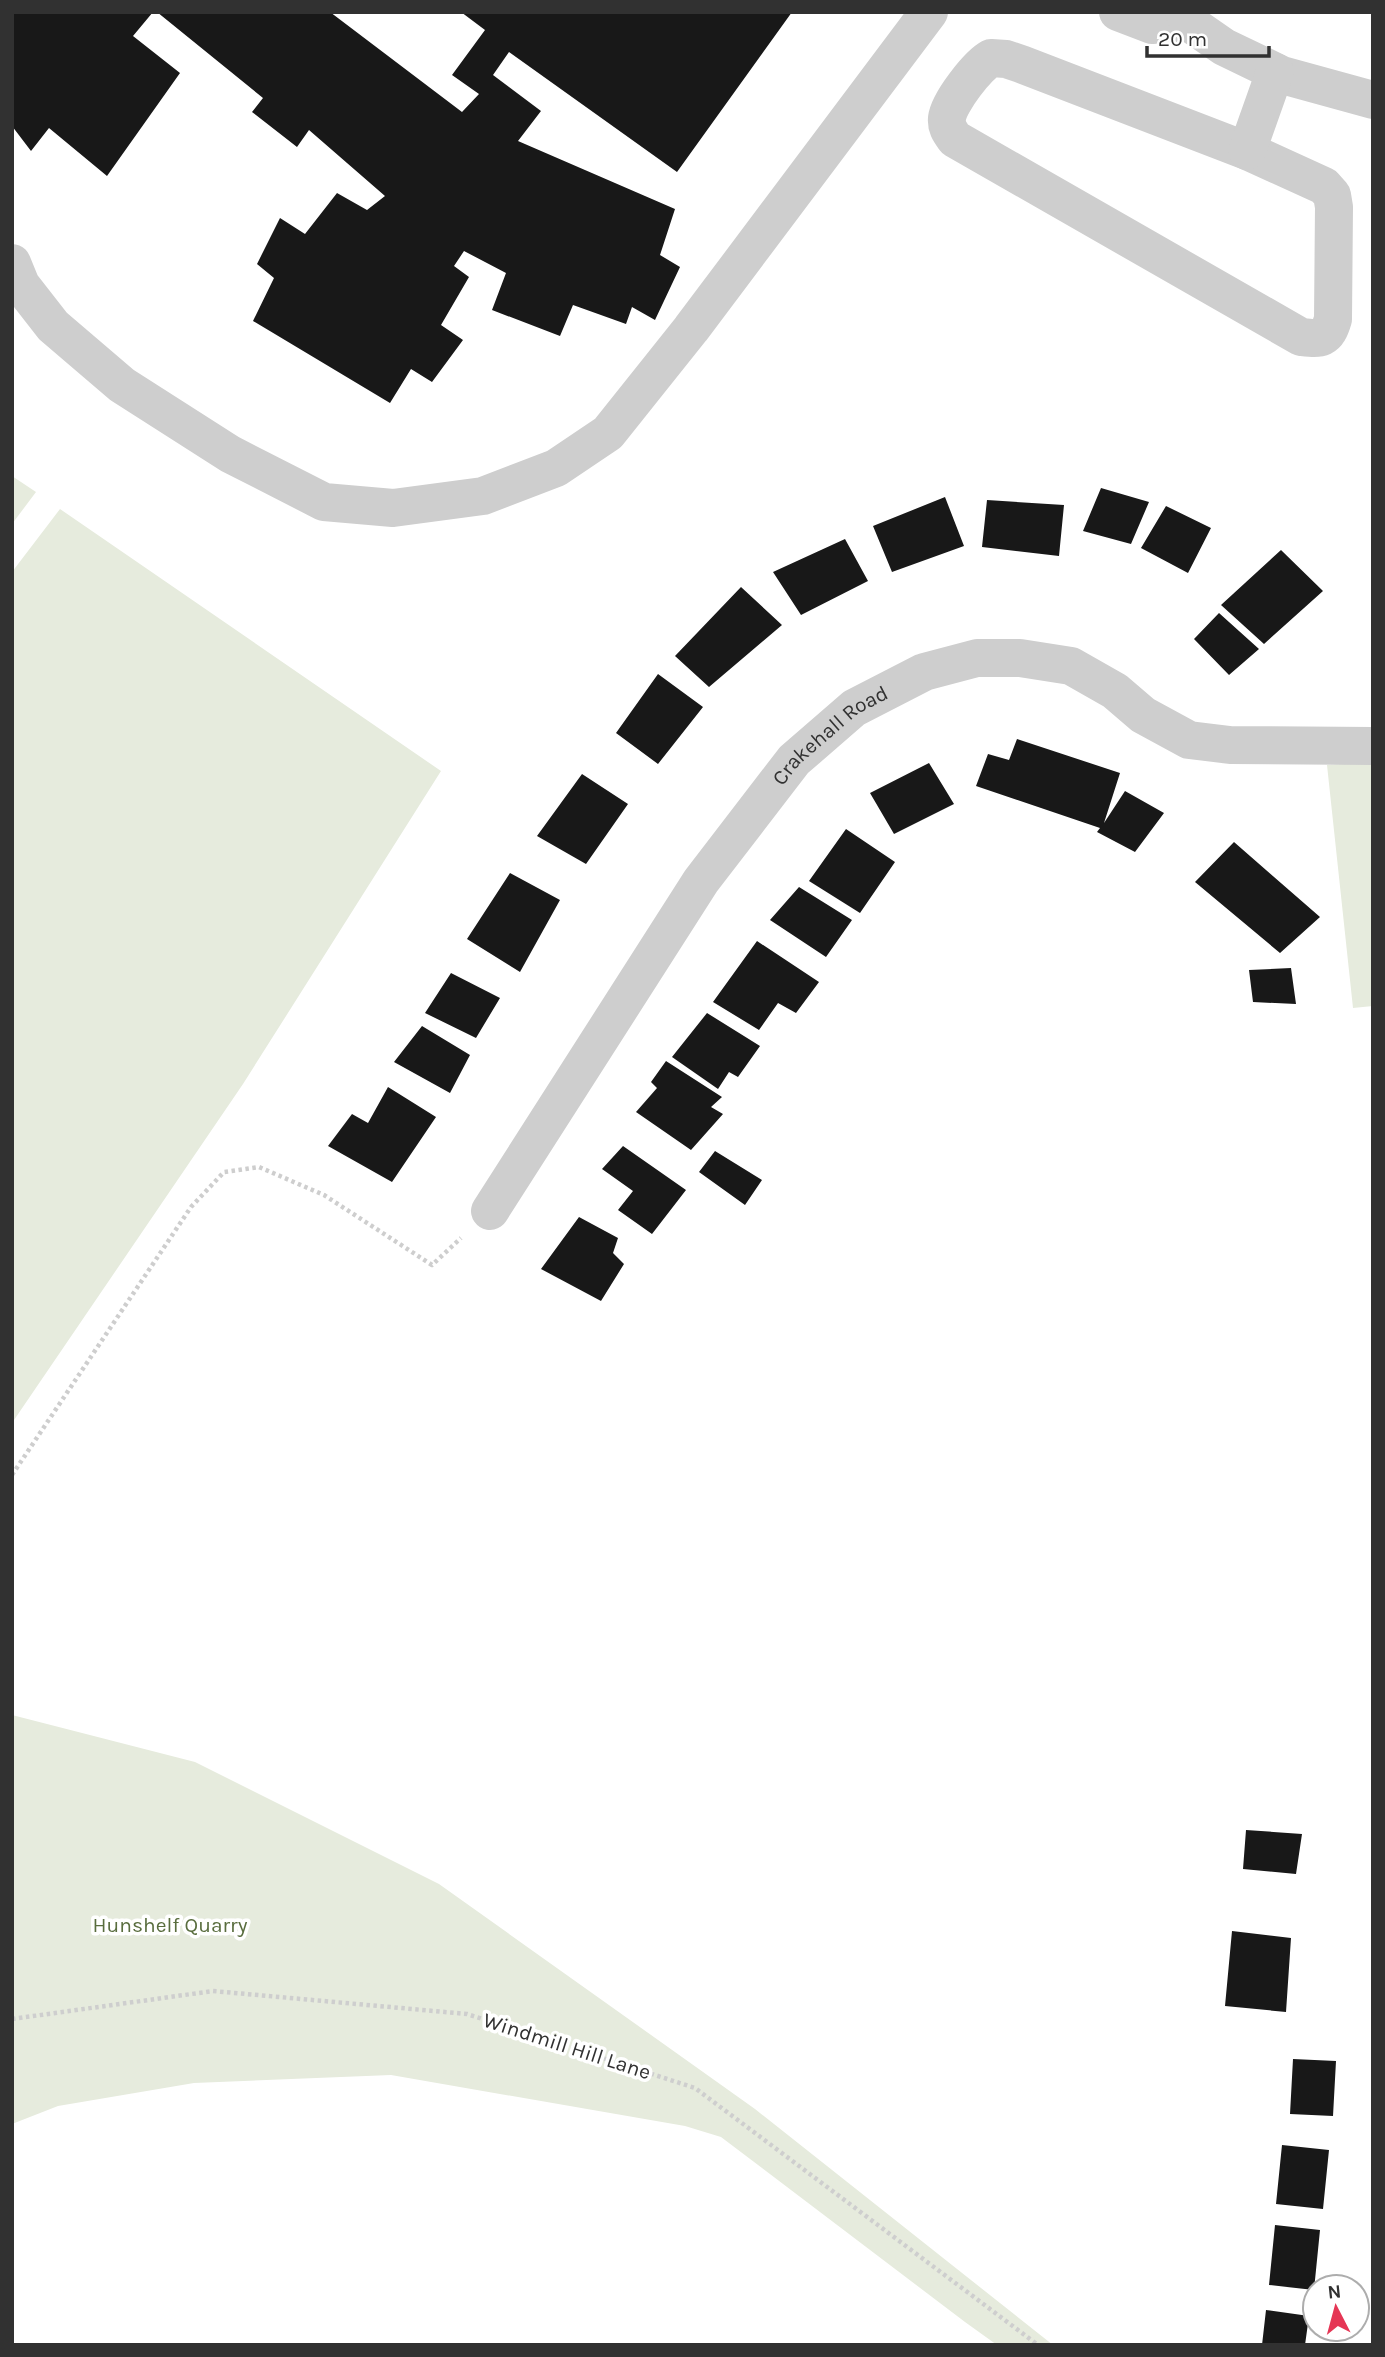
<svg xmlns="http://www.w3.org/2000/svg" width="1385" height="2357" font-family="Karla,sans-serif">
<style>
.green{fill:#e6ebdd}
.building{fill:#181818}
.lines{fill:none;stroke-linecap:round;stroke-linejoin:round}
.path{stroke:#cecece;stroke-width:4.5;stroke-dasharray:3.5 3.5;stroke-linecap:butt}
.minor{stroke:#cecece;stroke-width:38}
.labels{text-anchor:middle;stroke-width:7;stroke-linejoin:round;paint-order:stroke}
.street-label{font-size:21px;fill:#313131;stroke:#fff}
.park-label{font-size:21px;fill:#596d3e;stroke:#fff}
</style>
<rect width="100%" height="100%" fill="#fff"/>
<path class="green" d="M12 476 36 492 12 524Z
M60 509 441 771 243 1084 12 1423V572Z
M1373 762V1006L1353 1008 1327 765Z
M12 1715 195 1762 439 1884 755 2109 1053 2345H997L965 2322 721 2137 685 2126 391 2075 194 2083 58 2106 12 2124Z"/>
<path class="building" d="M12 12H153L133 36 180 73 107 176 49 128 31 151 12 126Z
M157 12H330L462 112 479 94 452 75 485 30 461 12H792L677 172 509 52 493 75 541 111 518 141 675 209 660 255 680 267 655 320 632 307 626 324 573 305 560 336 492 310 506 273 464 251 454 266 469 277 441 325 463 340 432 382 411 369 390 403 253 321 274 278 257 264 280 218 305 234 337 193 367 210 385 196 309 130 297 147 252 112 263 98Z
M1101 488 1149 502 1131 544 1083 531Z
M945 497 964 546 892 572 873 526Z
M987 500 1064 505 1059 556 982 547Z
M1166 506 1211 528 1188 573 1141 548Z
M845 539 868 581 801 615 773 572Z
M1281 550 1323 591 1264 644 1221 605Z
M741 587 782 625 709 687 675 656Z
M1219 613 1259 649 1229 675 1194 639Z
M658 674 703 707 658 764 616 733Z
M1017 739 1120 773 1104 823 1125 791 1164 813 1135 852 1097 832 1100 828 976 786 988 754 1009 760Z
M929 763 954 804 894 834 870 793Z
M582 774 628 804 586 864 537 836Z
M846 829 895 862 860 913 809 881Z
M1234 842 1320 917 1280 953 1195 882Z
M510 873 560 900 520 972 467 939Z
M799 887 852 920 826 957 770 920Z
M757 941 819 982 796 1013 778 1003 759 1030 713 1002Z
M1291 968 1296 1004 1253 1002 1249 970Z
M451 973 500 998 476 1038 425 1013Z
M707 1013 760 1046 738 1077 729 1072 718 1089 672 1057Z
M422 1026 470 1055 450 1093 394 1062Z
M666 1061 722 1097 711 1107 723 1114 691 1150 636 1112 657 1088 651 1082Z
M388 1087 436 1117 392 1182 328 1146 352 1114 368 1123Z
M623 1146 686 1190 652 1234 618 1210 633 1191 602 1169Z
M715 1151 762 1180 745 1205 699 1172Z
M579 1217 618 1238 613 1253 624 1264 601 1301 541 1269Z
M1246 1830 1302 1834 1296 1874 1243 1869Z
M1232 1931 1291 1938 1286 2012 1225 2006Z
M1293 2059 1336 2061 1333 2116 1290 2114Z
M1282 2145 1329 2150 1323 2209 1276 2204Z
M1275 2225 1320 2230 1314 2290 1269 2285Z
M1266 2310 1309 2316 1305 2345H1262Z"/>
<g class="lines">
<path class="path" d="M12 1475 191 1207 224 1172 259 1167 324 1195 432 1265 461 1238
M12 2019 213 1991 467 2014 695 2088 1038 2345"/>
<g class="minor">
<path d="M1118 12 1152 25 1188 22"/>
<path d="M1184 12 1188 22 1224 47 1282 75 1373 100"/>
<path d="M991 58 1006 59 1021 64 1247 151 1324 186 1332 195 1334 207 1333 319C1327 340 1321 339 1301 337L955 139C950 132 946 127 947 118 949 102 978 65 991 58Z"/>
<path d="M1247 151 1275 72"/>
<path d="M12 263 21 285 53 326 122 385 230 454 324 502 393 508 483 496 556 468 608 433 691 329 929 12"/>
<path id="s1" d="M490 1211 701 881 794 760 854 708 924 672 977 658H1020L1071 666 1115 691 1143 715 1189 740 1230 745 1373 746"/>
</g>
</g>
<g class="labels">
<g class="street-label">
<text dy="7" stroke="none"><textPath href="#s1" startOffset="588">Crakehall Road</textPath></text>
<text transform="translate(567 2046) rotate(18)" y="7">Windmill Hill Lane</text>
</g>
<g class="park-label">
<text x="170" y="1932">Hunshelf Quarry</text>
</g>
</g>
<rect width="1385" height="2357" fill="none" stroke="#313131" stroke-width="28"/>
<g transform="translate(1336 2308) rotate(354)"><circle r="33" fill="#ffffff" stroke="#adadad" stroke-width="2"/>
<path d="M0-5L12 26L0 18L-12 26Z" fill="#e53655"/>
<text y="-10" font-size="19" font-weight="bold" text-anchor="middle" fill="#313131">N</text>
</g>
<path d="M1147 46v10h122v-10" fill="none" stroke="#313131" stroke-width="3.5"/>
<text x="1158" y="46" font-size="21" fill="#313131" stroke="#ffffff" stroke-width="5" paint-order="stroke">20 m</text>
</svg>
